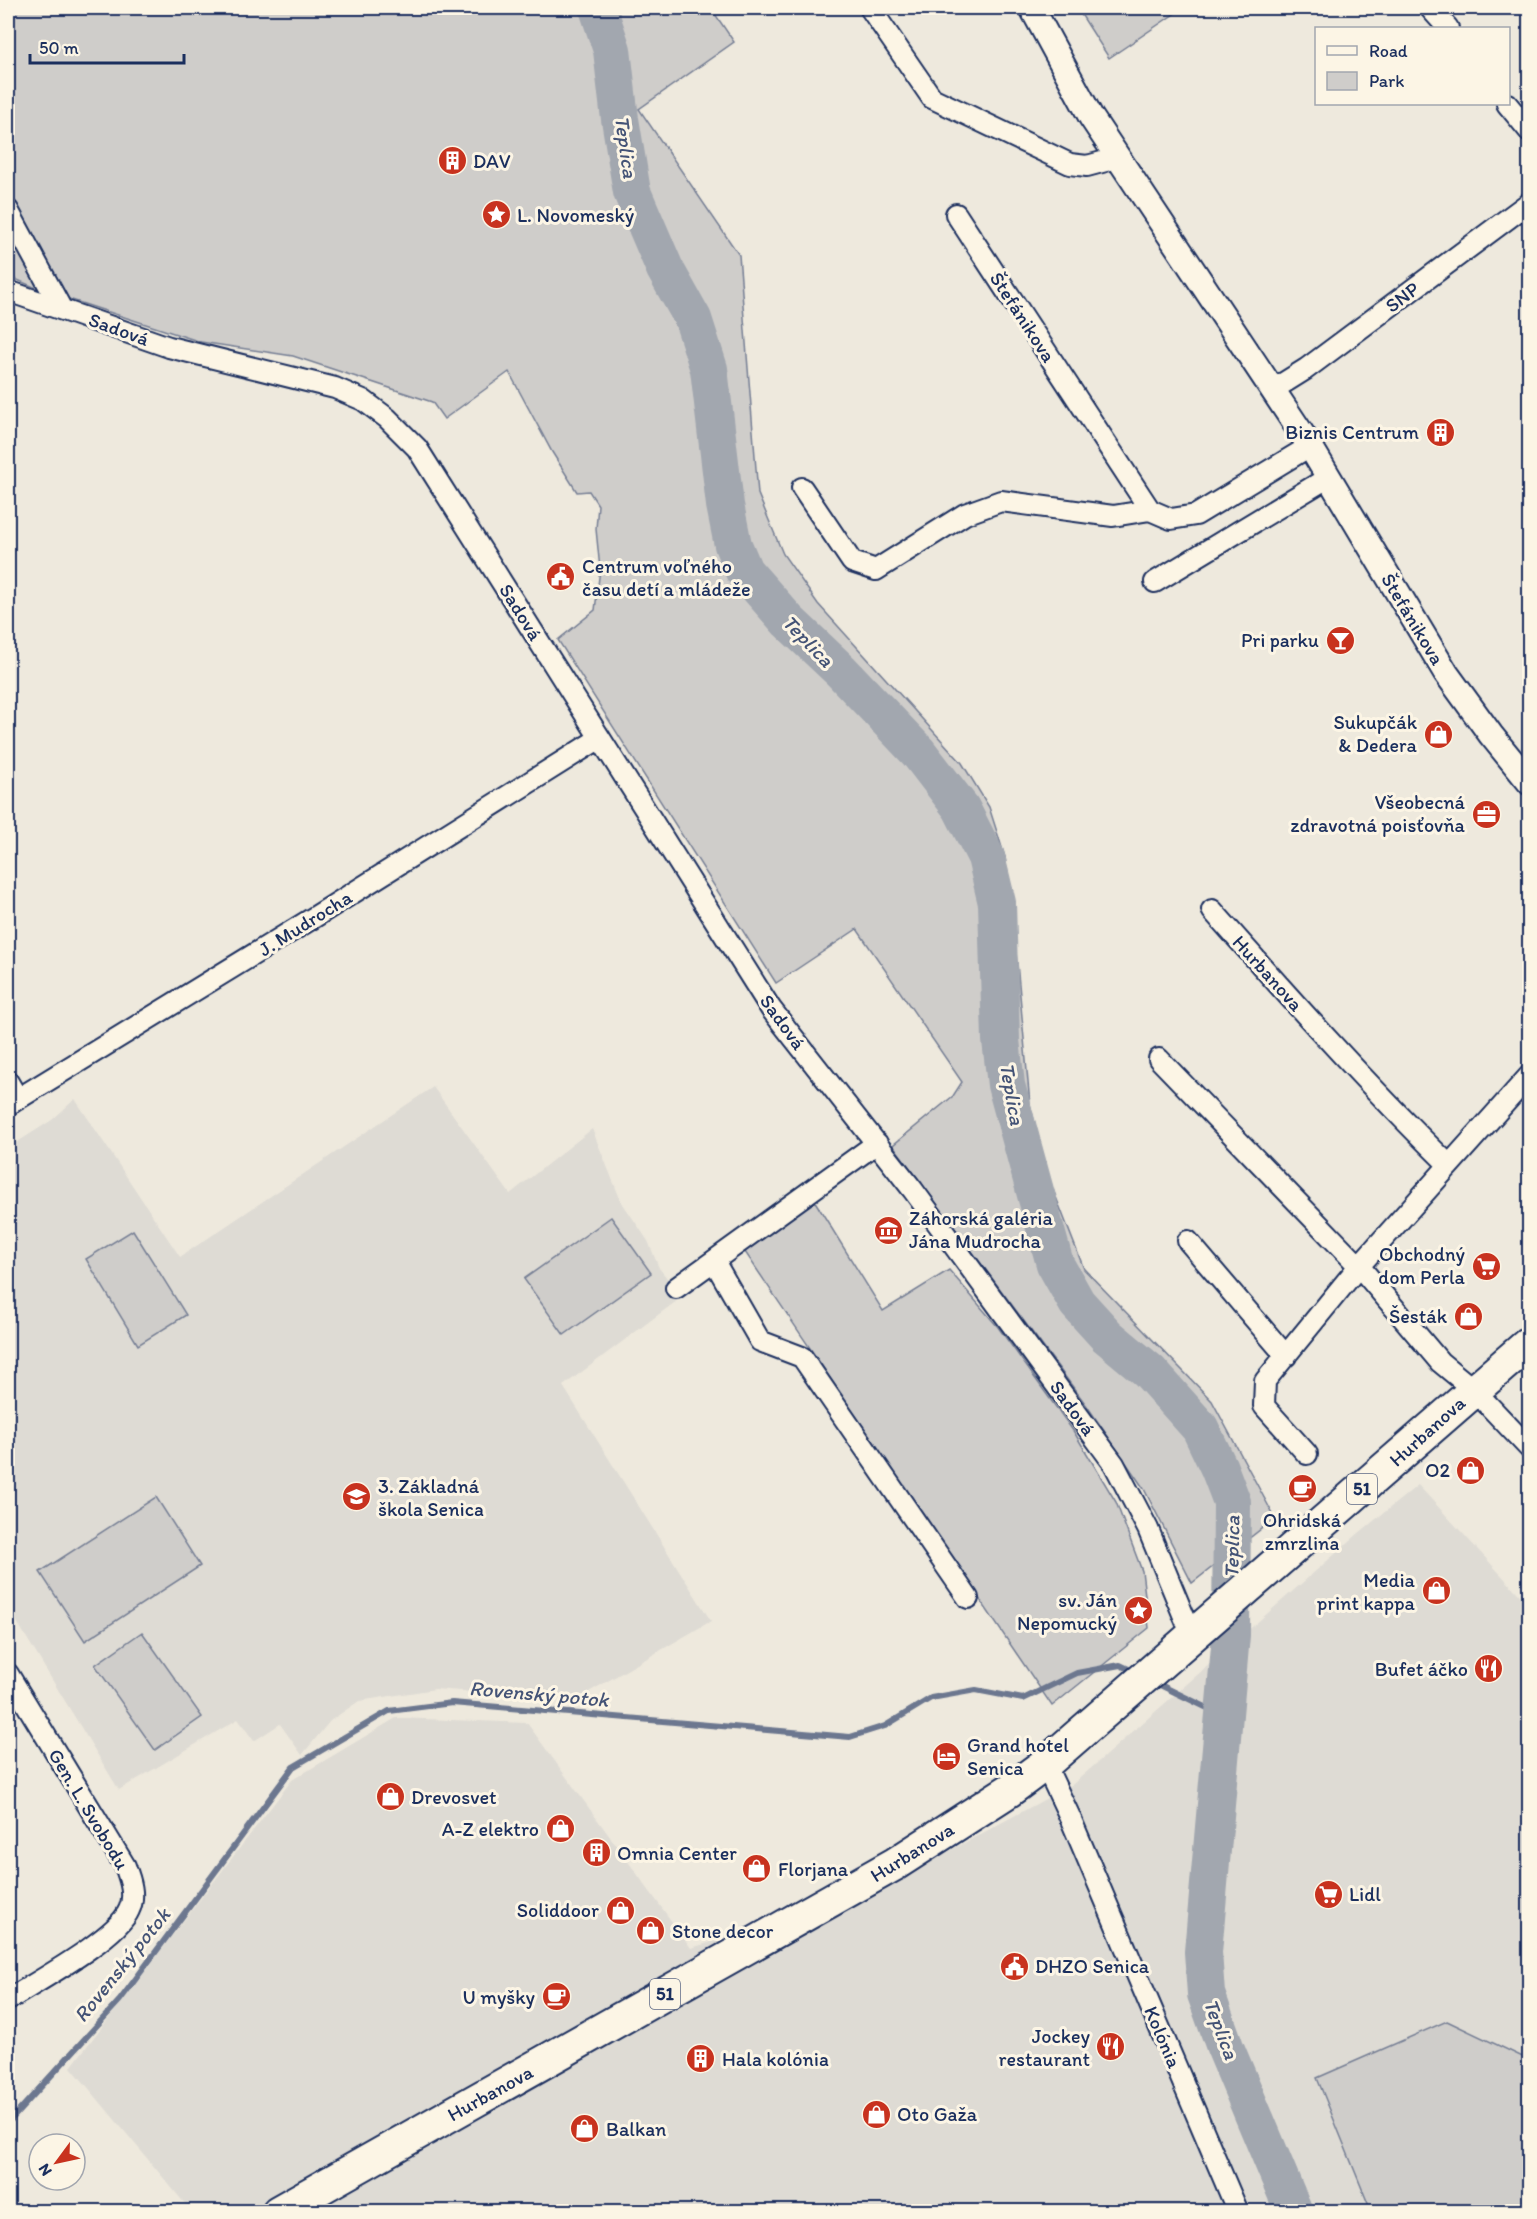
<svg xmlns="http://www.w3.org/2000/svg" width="1537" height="2219" font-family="Itim,sans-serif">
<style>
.built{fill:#dedbd4}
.green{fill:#cfcdca;stroke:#757e94;stroke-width:1.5}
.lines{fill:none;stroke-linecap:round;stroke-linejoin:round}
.stream{stroke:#6c778f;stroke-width:6}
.river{stroke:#a2a7af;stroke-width:38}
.minor-casing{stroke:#1b2f5e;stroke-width:24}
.tertiary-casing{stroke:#1b2f5e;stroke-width:28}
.primary-casing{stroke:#1b2f5e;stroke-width:36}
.minor{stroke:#fcf5e5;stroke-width:20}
.tertiary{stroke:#fcf5e5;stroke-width:24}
.primary{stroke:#fcf5e5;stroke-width:32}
.labels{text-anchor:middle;stroke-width:6;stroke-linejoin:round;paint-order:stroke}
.shield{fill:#fcf5e5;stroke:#5e6a86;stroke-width:1.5}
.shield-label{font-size:18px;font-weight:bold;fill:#1b2f5e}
.poi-label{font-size:20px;fill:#1b2f5e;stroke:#fcf5e5;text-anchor:start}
.street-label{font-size:20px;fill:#1b2f5e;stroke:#fcf5e5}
.water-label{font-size:21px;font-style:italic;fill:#445376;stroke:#fcf5e5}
</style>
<rect width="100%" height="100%" fill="#eee9dd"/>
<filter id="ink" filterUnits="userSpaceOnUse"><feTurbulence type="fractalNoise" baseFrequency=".0167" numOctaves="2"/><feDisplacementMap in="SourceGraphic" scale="12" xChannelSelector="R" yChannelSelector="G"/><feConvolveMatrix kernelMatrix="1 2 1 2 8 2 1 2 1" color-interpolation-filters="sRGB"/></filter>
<g filter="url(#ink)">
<path class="built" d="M433 1087 510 1194 592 1129 621 1201 648 1241 659 1268 682 1297 563 1386 711 1621 575 1700 435 1689 359 1701 330 1721 302 1755 280 1724 254 1741 238 1719 119 1790 8 1607 12 1589 8 1582V1148L52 1120 75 1099 180 1257Z
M1418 1485 1529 1605V2211H191L71 2067 292 1780 396 1718 527 1723 691 1948 863 1898 1073 1784 1359 1533Z"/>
<path class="green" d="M8 8H711L734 42 639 109 739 255 758 494 783 554 818 604 962 763 989 807 1005 857 1012 908 1030 1104 1049 1179 1084 1269 1212 1401 1275 1518 1192 1583 1144 1489 1087 1406 893 1145 953 1096 962 1082 857 929 776 983 558 640 595 610 600 569 596 529 598 505 589 491 577 492 552 452 509 372 444 419 432 402 293 356 201 342 41 290 8 276Z
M1077 8H1183L1109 58Z
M811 1195 883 1311 949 1270 998 1327 1074 1432 1116 1502 1142 1571 1149 1628 1052 1706 743 1249Z
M611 1217 651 1273 564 1335 524 1279Z
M133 1230 186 1315 138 1345 86 1259Z
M156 1497 200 1566 85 1641 40 1572Z
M142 1632 202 1717 155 1750 95 1665Z
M1447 2021 1529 2060V2211H1371L1317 2078Z"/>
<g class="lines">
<path class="stream" d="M1154 1682 1224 1716
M8 2123 120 2000 293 1767 389 1711 452 1703 850 1737 885 1726 931 1698 976 1690 1023 1699 1077 1673 1120 1665 1137 1673"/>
<path class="river" d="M598 8 612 50 620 119 632 192 665 269 693 319 709 369 725 505 733 545 744 571 788 621 841 671 918 752 961 808 986 857 997 903 1001 1040 1006 1085 1055 1264 1077 1303 1107 1336 1149 1371 1200 1428 1219 1468 1232 1502 1231 1635 1203 1952 1206 1994 1225 2047 1294 2212"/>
<defs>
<path id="minor" d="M870 8 932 98 1070 164 1087 166 1117 158
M1430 8 1448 28
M1507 104 1530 132
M8 210 61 308
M956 214 1150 510
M8 291 169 347 335 388 363 400 387 418 417 448 771 1009 913 1190 1114 1464 1148 1529 1192 1636
M1274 389 1306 369 1530 202
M802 488 852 562 876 570 965 514 1001 501 1113 516 1150 510 1171 519 1196 515 1310 446
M1155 582 1329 477
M1212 910C1289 997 1366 1084 1449 1165
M1159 1059 1359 1266 1265 1381 1264 1406 1307 1454
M1530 1075 1359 1266 1440 1362 1474 1390 1530 1449
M8 1082 18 1099
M8 1105 313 918 600 738
M1188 1241 1286 1356
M714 1261 760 1341 802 1357 968 1598
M676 1288 877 1143
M8 1674 125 1866C130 1879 136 1896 129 1910 117 1938 36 1982 8 2000
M1045 1764 1069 1815 1238 2212"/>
<path id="tertiary" d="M1032 8 1091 117 1310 446 1446 673 1491 735 1530 783"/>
<path id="primary" d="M278 2212 895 1864 1010 1790 1045 1764 1530 1342"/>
</defs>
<use href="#minor" class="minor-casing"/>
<use href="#tertiary" class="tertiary-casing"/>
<use href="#primary" class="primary-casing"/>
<use href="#minor" class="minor"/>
<use href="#tertiary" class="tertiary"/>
<use href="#primary" class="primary"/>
</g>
</g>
<defs>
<symbol id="building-disc" viewBox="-11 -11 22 22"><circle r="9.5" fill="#c8321e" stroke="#fcf5e5"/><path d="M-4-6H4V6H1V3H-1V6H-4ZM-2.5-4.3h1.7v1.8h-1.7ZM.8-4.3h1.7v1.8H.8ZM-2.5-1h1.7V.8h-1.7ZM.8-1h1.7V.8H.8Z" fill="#fff"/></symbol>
<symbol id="sight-disc" viewBox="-11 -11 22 22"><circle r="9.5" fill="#c8321e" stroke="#fcf5e5"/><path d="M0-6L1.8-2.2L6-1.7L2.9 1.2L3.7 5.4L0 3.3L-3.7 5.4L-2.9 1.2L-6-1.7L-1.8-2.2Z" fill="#fff"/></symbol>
<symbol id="civic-disc" viewBox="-11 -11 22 22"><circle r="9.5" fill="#c8321e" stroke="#fcf5e5"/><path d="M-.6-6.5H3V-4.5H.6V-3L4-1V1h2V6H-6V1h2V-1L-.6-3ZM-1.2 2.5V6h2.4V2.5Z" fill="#fff"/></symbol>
<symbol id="bar-disc" viewBox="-11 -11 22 22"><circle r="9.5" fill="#c8321e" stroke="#fcf5e5"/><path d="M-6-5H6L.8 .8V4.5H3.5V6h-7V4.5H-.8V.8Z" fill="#fff"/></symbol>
<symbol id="shop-disc" viewBox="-11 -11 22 22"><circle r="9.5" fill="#c8321e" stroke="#fcf5e5"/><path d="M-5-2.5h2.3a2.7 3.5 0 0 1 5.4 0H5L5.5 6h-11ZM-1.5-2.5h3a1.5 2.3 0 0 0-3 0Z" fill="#fff"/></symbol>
<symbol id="office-disc" viewBox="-11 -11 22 22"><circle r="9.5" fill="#c8321e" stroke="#fcf5e5"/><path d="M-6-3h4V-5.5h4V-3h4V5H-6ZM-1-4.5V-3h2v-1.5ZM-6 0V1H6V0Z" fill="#fff"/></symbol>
<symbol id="museum-disc" viewBox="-11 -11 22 22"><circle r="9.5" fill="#c8321e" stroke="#fcf5e5"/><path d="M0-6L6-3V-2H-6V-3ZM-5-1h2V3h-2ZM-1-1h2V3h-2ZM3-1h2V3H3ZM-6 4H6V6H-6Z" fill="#fff"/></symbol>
<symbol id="supermarket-disc" viewBox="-11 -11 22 22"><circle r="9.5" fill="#c8321e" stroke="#fcf5e5"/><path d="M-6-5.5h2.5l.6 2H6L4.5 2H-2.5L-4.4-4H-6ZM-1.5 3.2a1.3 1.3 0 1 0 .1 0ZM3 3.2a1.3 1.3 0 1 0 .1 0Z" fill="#fff"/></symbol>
<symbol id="cafe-disc" viewBox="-11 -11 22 22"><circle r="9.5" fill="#c8321e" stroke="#fcf5e5"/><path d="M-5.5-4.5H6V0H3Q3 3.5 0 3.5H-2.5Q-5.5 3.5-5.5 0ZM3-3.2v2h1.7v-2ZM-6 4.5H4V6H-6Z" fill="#fff"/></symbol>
<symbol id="school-disc" viewBox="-11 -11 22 22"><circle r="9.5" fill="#c8321e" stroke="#fcf5e5"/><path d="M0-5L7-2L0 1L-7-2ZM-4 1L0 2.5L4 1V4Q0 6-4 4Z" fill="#fff"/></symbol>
<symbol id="restaurant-disc" viewBox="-11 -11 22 22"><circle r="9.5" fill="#c8321e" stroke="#fcf5e5"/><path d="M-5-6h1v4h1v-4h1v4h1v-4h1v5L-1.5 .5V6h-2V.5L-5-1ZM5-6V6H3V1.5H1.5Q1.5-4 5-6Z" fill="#fff"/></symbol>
<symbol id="hotel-disc" viewBox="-11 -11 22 22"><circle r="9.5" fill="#c8321e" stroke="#fcf5e5"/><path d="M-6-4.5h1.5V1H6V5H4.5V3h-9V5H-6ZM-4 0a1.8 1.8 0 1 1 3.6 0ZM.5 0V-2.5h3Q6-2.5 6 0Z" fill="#fff"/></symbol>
</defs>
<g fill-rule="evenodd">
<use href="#building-disc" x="436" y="144" width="33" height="33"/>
<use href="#sight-disc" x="480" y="198" width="33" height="33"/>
<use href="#building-disc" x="1424" y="416" width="33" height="33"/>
<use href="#civic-disc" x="544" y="560" width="33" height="33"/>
<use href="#bar-disc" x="1324" y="624" width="33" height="33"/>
<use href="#shop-disc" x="1422" y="718" width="33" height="33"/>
<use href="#office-disc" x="1470" y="798" width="33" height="33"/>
<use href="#museum-disc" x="872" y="1214" width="33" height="33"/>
<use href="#supermarket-disc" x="1470" y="1250" width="33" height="33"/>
<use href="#shop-disc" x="1452" y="1300" width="33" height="33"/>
<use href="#shop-disc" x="1454" y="1454" width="33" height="33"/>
<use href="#cafe-disc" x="1286" y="1472" width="33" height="33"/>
<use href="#school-disc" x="340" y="1480" width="33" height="33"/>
<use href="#shop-disc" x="1420" y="1574" width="33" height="33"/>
<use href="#sight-disc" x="1122" y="1594" width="33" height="33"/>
<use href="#restaurant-disc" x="1472" y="1652" width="33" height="33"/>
<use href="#hotel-disc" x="930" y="1740" width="33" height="33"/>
<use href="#shop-disc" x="374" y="1780" width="33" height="33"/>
<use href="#shop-disc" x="544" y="1812" width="33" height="33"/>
<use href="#building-disc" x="580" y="1836" width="33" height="33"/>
<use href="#shop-disc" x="740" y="1852" width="33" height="33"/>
<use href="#supermarket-disc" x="1312" y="1878" width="33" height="33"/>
<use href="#shop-disc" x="604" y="1894" width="33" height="33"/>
<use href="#shop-disc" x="634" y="1914" width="33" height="33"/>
<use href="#civic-disc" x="998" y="1950" width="33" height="33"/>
<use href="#cafe-disc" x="540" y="1980" width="33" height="33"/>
<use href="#restaurant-disc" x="1094" y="2030" width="33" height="33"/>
<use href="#building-disc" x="684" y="2042" width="33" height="33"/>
<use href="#shop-disc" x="860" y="2098" width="33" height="33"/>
<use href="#shop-disc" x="568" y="2112" width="33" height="33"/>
</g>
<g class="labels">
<g class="shield">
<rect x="1347" y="1474" width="30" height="30" rx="4.5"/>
<rect x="650" y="1979" width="30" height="30" rx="4.5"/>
</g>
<g class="shield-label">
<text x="1362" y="1495">51</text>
<text x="665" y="2000">51</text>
</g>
<g class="poi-label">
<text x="473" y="168">DAV</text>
<text x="517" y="222">L. Novomeský</text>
<text x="1419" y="439" text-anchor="end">Biznis Centrum</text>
<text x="582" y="573">Centrum voľného<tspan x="582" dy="23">času detí a mládeže</tspan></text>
<text x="1319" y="647" text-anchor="end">Pri parku</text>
<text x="1417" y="729" text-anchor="end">Sukupčák<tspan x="1417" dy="23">&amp; Dedera</tspan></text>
<text x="1465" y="809" text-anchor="end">Všeobecná<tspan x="1465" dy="23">zdravotná poisťovňa</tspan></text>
<text x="909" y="1225">Záhorská galéria<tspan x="909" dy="23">Jána Mudrocha</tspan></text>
<text x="1465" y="1261" text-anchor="end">Obchodný<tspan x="1465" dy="23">dom Perla</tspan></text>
<text x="1447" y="1323" text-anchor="end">Šesták</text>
<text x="1450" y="1477" text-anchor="end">O2</text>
<text x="378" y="1493">3. Základná<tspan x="378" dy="23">škola Senica</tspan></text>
<text x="1302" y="1527" text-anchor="middle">Ohridská<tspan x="1302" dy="23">zmrzlina</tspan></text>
<text x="1415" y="1587" text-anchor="end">Media<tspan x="1415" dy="23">print kappa</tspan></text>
<text x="1117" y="1607" text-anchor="end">sv. Ján<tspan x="1117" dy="23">Nepomucký</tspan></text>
<text x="1468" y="1676" text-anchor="end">Bufet áčko</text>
<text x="967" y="1752">Grand hotel<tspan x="967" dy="23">Senica</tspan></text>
<text x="411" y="1804">Drevosvet</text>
<text x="539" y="1836" text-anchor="end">A-Z elektro</text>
<text x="617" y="1860">Omnia Center</text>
<text x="778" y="1876">Florjana</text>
<text x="1349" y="1901">Lidl</text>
<text x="599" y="1917" text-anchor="end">Soliddoor</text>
<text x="672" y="1938">Stone decor</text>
<text x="1035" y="1973">DHZO Senica</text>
<text x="535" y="2004" text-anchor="end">U myšky</text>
<text x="1090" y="2043" text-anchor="end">Jockey<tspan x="1090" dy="23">restaurant</tspan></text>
<text x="722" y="2066">Hala kolónia</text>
<text x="897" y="2121">Oto Gaža</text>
<text x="606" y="2136">Balkan</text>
</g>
<g class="street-label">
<text transform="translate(1402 297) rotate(-37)" y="7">SNP</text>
<text transform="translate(1023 317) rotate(57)" y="7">Štefánikova</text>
<text transform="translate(119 329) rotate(20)" y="7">Sadová</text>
<text transform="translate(521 612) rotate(58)" y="7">Sadová</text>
<text transform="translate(1413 619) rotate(59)" y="7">Štefánikova</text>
<text transform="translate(305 923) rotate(-32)" y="7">J. Mudrocha</text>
<text transform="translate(1268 973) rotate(48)" y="7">Hurbanova</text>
<text transform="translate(783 1022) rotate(54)" y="7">Sadová</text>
<text transform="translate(1073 1408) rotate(54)" y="7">Sadová</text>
<text transform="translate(1427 1431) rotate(-42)" y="7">Hurbanova</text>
<text transform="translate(89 1809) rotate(59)" y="7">Gen. L. Svobodu</text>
<text transform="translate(912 1852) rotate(-32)" y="7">Hurbanova</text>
<text transform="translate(1163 2037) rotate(67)" y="7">Kolónia</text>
<text transform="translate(490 2093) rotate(-29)" y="7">Hurbanova</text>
</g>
<g class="water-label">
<text transform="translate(626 147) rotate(82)" y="7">Teplica</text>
<text transform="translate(808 641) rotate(46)" y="7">Teplica</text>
<text transform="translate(1012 1094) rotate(80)" y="7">Teplica</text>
<text transform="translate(1232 1547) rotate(-89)" y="7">Teplica</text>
<text transform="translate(539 1694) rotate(5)" y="7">Rovenský potok</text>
<text transform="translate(122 1965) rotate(-51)" y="7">Rovenský potok</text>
<text transform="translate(1221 2029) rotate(69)" y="7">Teplica</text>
</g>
</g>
<rect width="1537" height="2219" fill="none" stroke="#fcf5e5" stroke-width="30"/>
<rect x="15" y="15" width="1507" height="2189" fill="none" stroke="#1b2f5e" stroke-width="2" filter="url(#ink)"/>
<rect x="1315" y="27" width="195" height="78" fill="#fcf5e5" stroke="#a2a6af" stroke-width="1.5"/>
<rect x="1327" y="46" width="30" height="9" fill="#fcf5e5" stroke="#a2a6af" stroke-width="1.5"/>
<text x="1369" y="57" font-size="18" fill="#1b2f5e">Road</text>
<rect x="1327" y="72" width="30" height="18" fill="#cfcdca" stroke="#a2a6af" stroke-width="1.5"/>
<text x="1369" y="87" font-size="18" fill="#1b2f5e">Park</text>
<g transform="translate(57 2162) rotate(237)"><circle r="28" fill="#fcf5e5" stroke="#a2a6af" stroke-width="1.5"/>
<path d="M0-4.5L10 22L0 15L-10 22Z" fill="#c8321e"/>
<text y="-9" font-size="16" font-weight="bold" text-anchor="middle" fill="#1b2f5e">N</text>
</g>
<path d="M30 54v9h154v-9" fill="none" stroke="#1b2f5e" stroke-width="3"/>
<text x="39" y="54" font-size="18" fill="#1b2f5e" stroke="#fcf5e5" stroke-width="4.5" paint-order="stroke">50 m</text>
</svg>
